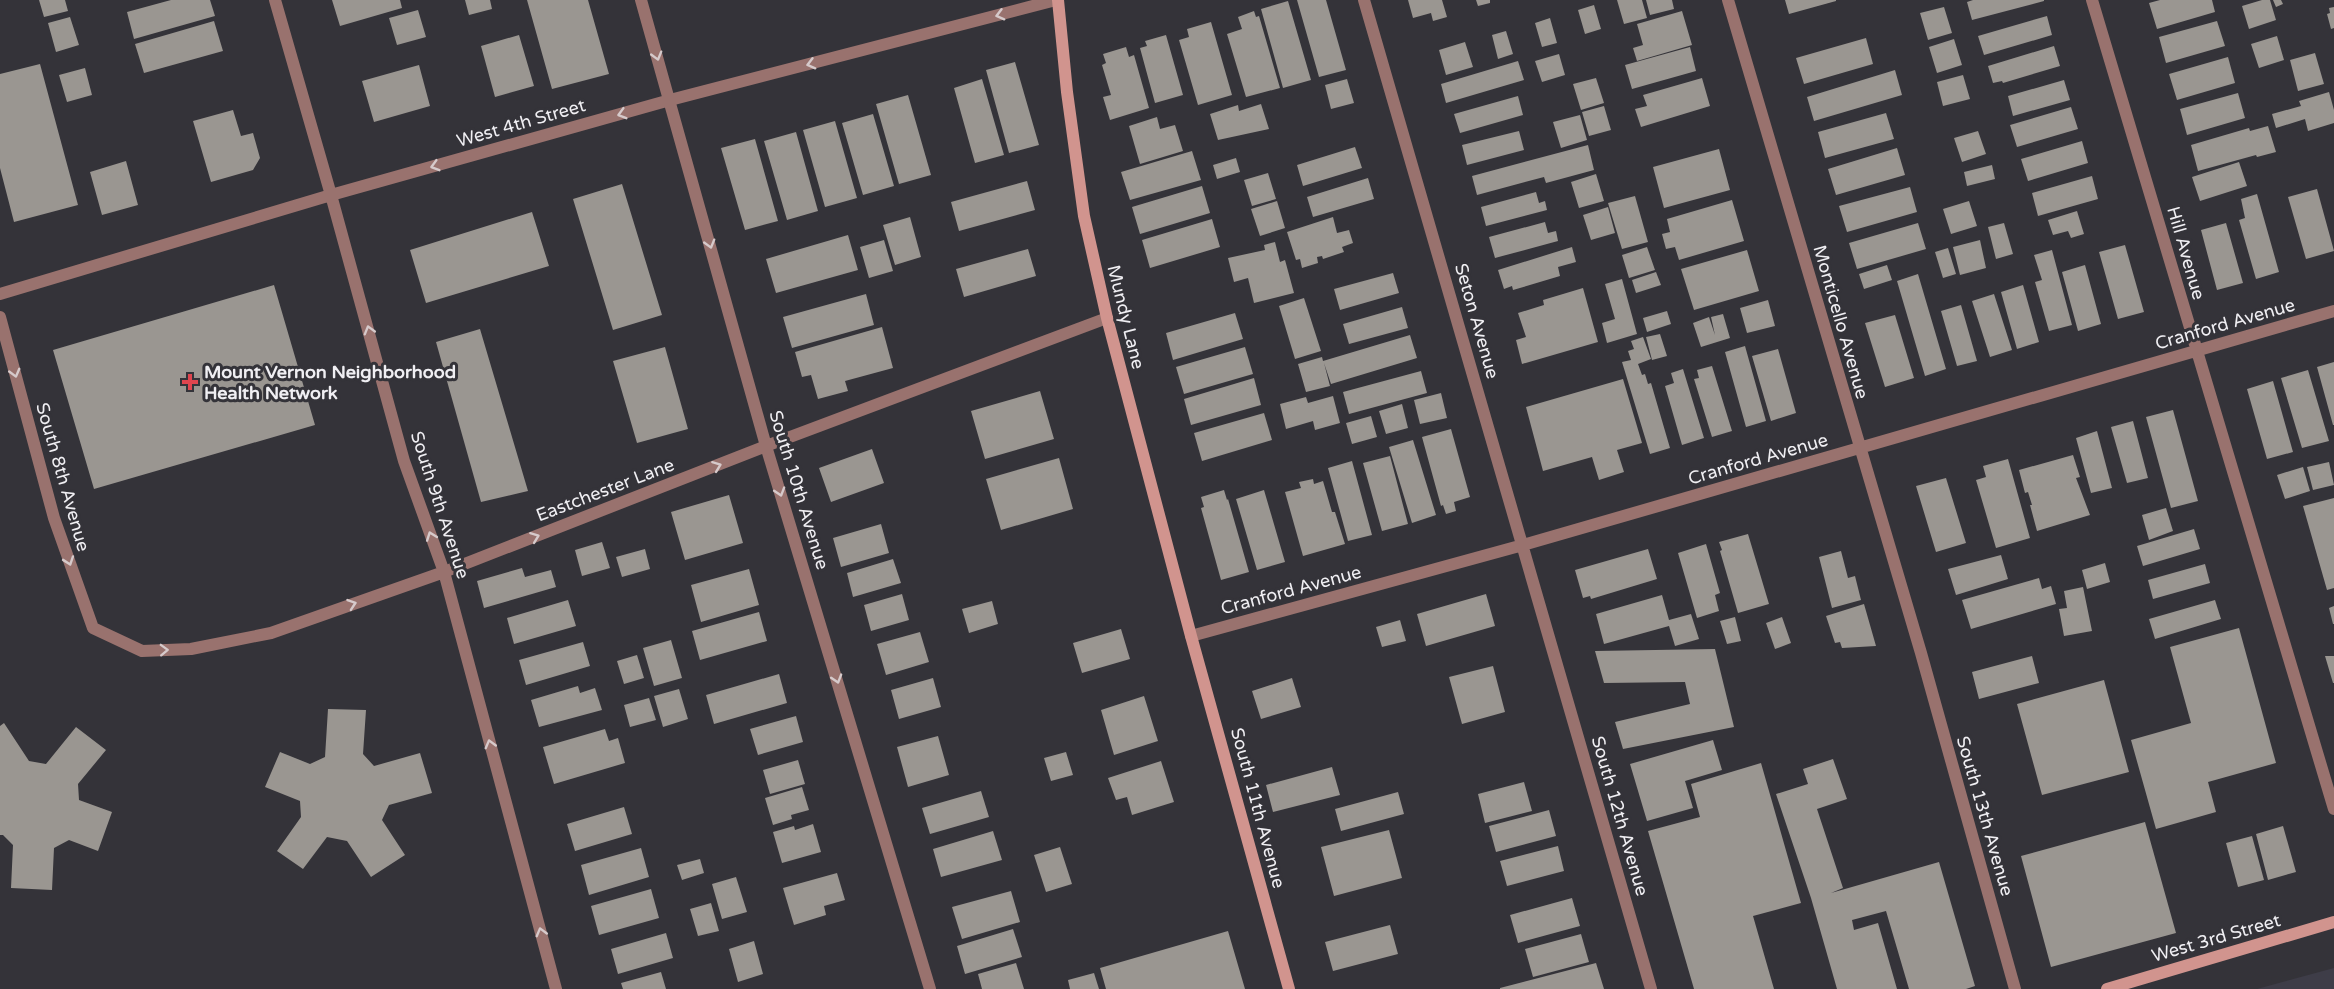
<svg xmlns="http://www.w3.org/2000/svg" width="2334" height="989" font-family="'Varela Round',sans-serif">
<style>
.built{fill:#3e3d48}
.building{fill:#9a9691}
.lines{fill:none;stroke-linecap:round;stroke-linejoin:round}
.street{stroke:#99726e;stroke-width:12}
.secondary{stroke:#d1948e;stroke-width:12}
.oneway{stroke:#d6cacb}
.health-dot{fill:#e0444e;stroke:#343339;stroke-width:2}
.labels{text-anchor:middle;stroke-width:6;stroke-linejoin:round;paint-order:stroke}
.street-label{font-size:18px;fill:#f0eff3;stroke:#343339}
.poi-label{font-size:18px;font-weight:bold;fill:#f0eff3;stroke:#343339;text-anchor:start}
</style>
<rect width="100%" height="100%" fill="#343339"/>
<path class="built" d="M2334 968V989H2257Z"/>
<path class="building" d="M39 0H65L68 11 44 17Z
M171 0H210L215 16 134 39 127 12Z
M332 0H400L402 8 340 26Z
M465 0H490L492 9 469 15Z
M527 0H588L609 74 552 89Z
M1297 0H1326L1346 70 1319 77Z
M1408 0H1442L1447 17 1433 21 1431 13 1413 18Z
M1476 0H1490V3L1478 6Z
M1617 0H1642L1647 18 1624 24Z
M1646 0H1672L1674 9 1650 15Z
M1785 0H1836V1L1789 14Z
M1973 0H2044V1L1972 20 1967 2Z
M2160 0H2212L2215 12 2157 29 2149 3Z
M2262 0H2270L2276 20 2249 29 2242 6Z
M2273 0H2281L2283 4 2276 7Z
M1288 1 1311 80 1283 88 1261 9Z
M1594 5 1601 29 1585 34 1578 10Z
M1944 7 1952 33 1928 40 1920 13Z
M2334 7V28L2331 29 2327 14 2330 13 2329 8Z
M418 10 426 37 397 45 389 18Z
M1254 11 1256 17 1259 16 1280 88 1246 97 1227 34 1242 29 1238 17Z
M1682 11 1692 45 1637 61 1633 48 1643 45 1637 24Z
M2047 16 2052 35 1984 55 1978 36Z
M70 17 79 45 56 52 48 23Z
M1550 18 1557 43 1542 47 1535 23Z
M214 21 223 51 144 73 135 44Z
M2217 21 2225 46 2166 63 2159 37Z
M1211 22 1232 95 1198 105 1179 40 1189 37 1187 29Z
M1506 31 1513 54 1498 59 1492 35Z
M519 35 534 86 495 97 481 46Z
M1166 35 1183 95 1155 103 1140 48 1147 46 1145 41Z
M2277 36 2284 60 2259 68 2251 44Z
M1866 38 1873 64 1804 84 1796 58Z
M1954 39 1962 65 1937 73 1929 47Z
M1465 42 1473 67 1446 75 1439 50Z
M2054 46 2060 66 2003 83 2002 81 1993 83 1988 66Z
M1126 47 1129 57 1134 55 1149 108 1110 120 1103 97 1111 95 1102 65 1106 63 1103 54Z
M1690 47 1696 71 1632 89 1625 65Z
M2315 53 2324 84 2298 91 2290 60Z
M1559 54 1565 75 1542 82 1535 61Z
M2228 57 2235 83 2177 100 2169 74Z
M1518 61 1524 80 1446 103 1441 84Z
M1015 62 1039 145 1009 153 986 70Z
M40 64 78 205 14 222 0 168V74Z
M419 65 430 106 374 122 362 81Z
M85 68 92 95 67 102 59 75Z
M1895 70 1902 95 1814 121 1807 97Z
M1963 75 1970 99 1943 106 1937 82Z
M1596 78 1604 103 1581 110 1573 84Z
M1702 78 1710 106 1641 127 1635 109 1647 106 1643 95Z
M982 79 1004 155 975 163 954 88Z
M1347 79 1354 103 1331 109 1325 85Z
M2064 80 2070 100 2013 116 2008 96Z
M2329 92 2334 110V123L2308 131 2305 119 2276 128 2272 114 2301 106 2299 101Z
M2238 93 2245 118 2187 135 2180 109Z
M908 95 931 175 899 184 876 104Z
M1518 96 1523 115 1460 133 1454 114Z
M1261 104 1269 129 1218 140 1210 114 1238 105 1239 111Z
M1604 106 1611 130 1589 136 1582 112Z
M2071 107 2078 129 2017 147 2010 125Z
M233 110 241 136 253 133 260 158 253 170 211 182 193 121Z
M1886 113 1894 139 1825 158 1818 132Z
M873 114 894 186 863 195 842 123Z
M1580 115 1587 140 1561 148 1553 122Z
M1157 117 1160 129 1175 125 1183 151 1140 164 1129 126Z
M835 121 857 198 825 207 803 130Z
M2268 126 2276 152 2257 157 2256 155 2198 171 2191 145 2249 128 2250 131Z
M1519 131 1524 150 1467 165 1462 145Z
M1978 131 1986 154 1962 162 1954 138Z
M796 132 818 211 787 220 764 141Z
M755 139 778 221 745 230 721 148Z
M2082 141 2088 163 2028 181 2021 159Z
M1588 145 1594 170 1546 183 1544 177 1477 195 1472 176Z
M1355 147 1362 168 1303 186 1297 165Z
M1897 148 1905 175 1836 195 1828 169Z
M1719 149 1730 190 1664 208 1653 167Z
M1192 151 1201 180 1130 200 1121 172Z
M1236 158 1240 172 1217 179 1213 165Z
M126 161 138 205 102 215 90 172Z
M2239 162 2247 186 2200 201 2192 177Z
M1992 165 1995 179 1967 186 1964 172Z
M1268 173 1276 199 1252 206 1244 180Z
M1596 174 1604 201 1579 208 1571 182Z
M2092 176 2098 199 2038 216 2032 193Z
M1368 178 1374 199 1313 217 1307 197Z
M1027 181 1035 210 959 231 951 202Z
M622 184 662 315 613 330 573 199Z
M1202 186 1210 213 1140 234 1132 207Z
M1910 187 1917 212 1847 232 1839 206Z
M2317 189 2334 251 2306 259 2288 197Z
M1536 192 1539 203 1545 201 1547 210 1486 226 1481 207Z
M2257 194 2279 272 2256 279 2239 220 2245 218 2241 199Z
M1635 196 1648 242 1622 249 1608 203Z
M1732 200 1744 241 1679 260 1675 247 1666 249 1662 234 1670 232 1667 219Z
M1277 201 1285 228 1260 236 1251 209Z
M1969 201 1977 226 1951 234 1943 209Z
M1608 207 1615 233 1591 240 1583 215Z
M2077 211 2084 234 2071 238 2068 231 2053 235 2048 220Z
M532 212 549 266 426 303 410 250Z
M910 217 921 257 895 265 883 225Z
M1333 217 1337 233 1349 230 1353 243 1342 247 1344 252 1323 259 1322 256 1317 257 1318 263 1302 268 1300 259 1296 260 1287 232Z
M1212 219 1220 247 1150 268 1142 240Z
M1545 222 1548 233 1556 231 1558 241 1495 258 1489 237Z
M1918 223 1926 249 1857 269 1849 243Z
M2004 223 2013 254 1996 259 1988 227Z
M2226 223 2243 283 2217 290 2201 230Z
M848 235 858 270 776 293 766 259Z
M884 240 893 271 869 278 860 247Z
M1980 240 1986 268 1960 275 1953 247Z
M1275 242 1280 262 1285 260 1294 293 1254 303 1248 278 1234 282 1228 258 1265 250 1264 245Z
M2125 245 2144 312 2118 319 2099 252Z
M1572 247 1576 262 1558 267 1560 276 1513 290 1512 286 1504 289 1498 270Z
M1647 247 1655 270 1629 278 1622 255Z
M1948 248 1956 274 1943 278 1935 252Z
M1028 249 1036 276 964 297 956 269Z
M1747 250 1759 291 1694 310 1681 269Z
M2052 250 2072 325 2049 331 2035 282 2042 280 2034 255Z
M1887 265 1892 280 1864 289 1859 274Z
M2085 265 2101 324 2078 331 2062 272Z
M1656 272 1661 285 1636 293 1632 280Z
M1393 273 1399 293 1340 310 1334 289Z
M1918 274 1946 369 1925 376 1897 281Z
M1622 279 1637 334 1607 343 1602 323 1615 319 1605 284Z
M274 285 315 425 94 489 53 350Z
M2023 285 2039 342 2017 349 2001 292Z
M1583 288 1598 342 1522 364 1516 340 1526 337 1518 313 1544 305 1543 300Z
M866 294 874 325 792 348 783 317Z
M1994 294 2012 350 1990 357 1972 301Z
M1304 298 1321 351 1295 359 1279 306Z
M1768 300 1775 326 1747 333 1740 308Z
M1961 305 1977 361 1957 366 1941 311Z
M1402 307 1408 328 1349 344 1343 324Z
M1667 311 1671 324 1647 332 1643 318Z
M1235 313 1243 339 1173 360 1166 333Z
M1723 314 1730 338 1701 347 1693 323 1709 317 1715 335 1711 317Z
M1895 315 1914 378 1885 387 1865 323Z
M882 327 893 368 845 381 848 391 818 399 811 375 802 377 795 352Z
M480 329 528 491 481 502 436 342Z
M1660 334 1667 356 1652 360 1646 337Z
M1410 335 1417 358 1331 384 1324 363 1330 386 1306 392 1298 364 1322 357 1323 361Z
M1643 337 1651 359 1638 364 1642 375 1645 374 1648 384 1651 383 1670 448 1650 454 1622 362 1631 360 1628 351 1634 349 1631 341Z
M1745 346 1766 421 1746 427 1725 352Z
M665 347 688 429 637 443 613 361Z
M1245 347 1253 374 1184 394 1176 367Z
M1778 349 1796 413 1771 421 1752 356Z
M2334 362V425H2333L2317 367Z
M1712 366 1732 431 1712 437 1694 379 1699 378 1697 370Z
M1683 369 1704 438 1682 445 1665 386 1674 383 1671 373Z
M2308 370 2329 441 2302 448 2281 378Z
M1421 371 1427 393 1349 414 1343 392Z
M1254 378 1261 405 1191 425 1184 399Z
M1623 379 1642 443 1617 450 1624 472 1599 480 1592 457 1543 471 1526 407Z
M2273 381 2293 452 2267 459 2247 389Z
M1040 391 1054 439 985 459 971 411Z
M1441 393 1447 418 1420 424 1414 400Z
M1333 396 1340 423 1315 430 1313 421 1286 429 1280 404 1306 397 1308 403Z
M1402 404 1408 428 1386 434 1379 411Z
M2173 410 2198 501 2171 508 2146 417Z
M1264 413 1272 440 1202 461 1194 433Z
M1371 416 1377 437 1352 444 1346 423Z
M2133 421 2148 478 2127 483 2111 427Z
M1451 429 1470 497 1454 502 1456 511 1446 514 1443 505 1441 506 1422 437Z
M2097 431 2112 488 2091 493 2076 438Z
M1413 440 1436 515 1412 523 1389 447Z
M872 449 884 483 831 502 819 468Z
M2073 455 2080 477 2076 478 2090 515 2037 531 2030 505H2032L2028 492 2025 493 2019 470Z
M1390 456 1408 524 1382 531 1363 463Z
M1059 458 1073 509 1001 530 986 479Z
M2008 459 2030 538 1996 548 1976 480 1986 477 1983 466Z
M1352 461 1372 535 1348 541 1328 468Z
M2329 462 2334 485 2313 490 2307 467Z
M2303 467 2310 491 2285 499 2277 475Z
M1946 478 1966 543 1936 552 1916 486Z
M1313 479 1314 484 1323 481 1332 512H1335L1345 544 1303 556 1285 492 1301 488 1299 482Z
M1224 490 1227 500 1228 499 1249 572 1221 580 1201 508 1204 507 1201 497Z
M1264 490 1285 562 1257 570 1236 499Z
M729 495 743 543 685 560 671 512Z
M2334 498V588L2327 590 2303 506Z
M2166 508 2173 531 2149 540 2142 515Z
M881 524 889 553 841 567 833 538Z
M2194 529 2200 549 2143 566 2137 546Z
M1748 534 1769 604 1738 613 1720 551 1722 550 1719 542Z
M602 542 610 568 582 576 575 550Z
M1706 544 1720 593 1715 595 1719 611 1697 618 1678 553Z
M645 549 650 569 622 577 616 557Z
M1648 549 1657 579 1591 599 1590 596 1583 598 1575 570Z
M1841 551 1848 578 1855 576 1861 600 1832 608 1819 557Z
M2001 555 2008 579 1956 595 1948 569Z
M893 559 901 583 853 597 847 573Z
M2105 563 2110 582 2087 589 2082 570Z
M2205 564 2210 583 2153 599 2148 580Z
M522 568 525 577 551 570 556 587 484 608 477 581Z
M749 569 759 605 701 622 691 585Z
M2039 578 2042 589 2051 586 2056 604 1971 629 1962 600Z
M2083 587 2092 631 2064 636 2059 609 2067 608 2064 591Z
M902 594 909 620 871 631 864 605Z
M1486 594 1495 626 1426 646 1417 614Z
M1662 595 1669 620 1691 614 1699 639 1675 646 1669 626 1604 644 1596 614Z
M568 600 576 626 514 644 507 618Z
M2215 600 2221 619 2155 639 2149 619Z
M992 601 998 624 969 633 962 609Z
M1864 604 1876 646 1842 648 1840 642 1835 643 1826 616Z
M2334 606V624H2333L2329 608Z
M759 612 767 641 700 660 692 631Z
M1735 617 1741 641 1727 644 1720 621Z
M1782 617 1791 643 1775 649 1766 623Z
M1400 620 1406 641 1382 647 1376 627Z
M2239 628 2276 763 2208 782 2216 812 2156 829 2131 740 2191 723 2170 647Z
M1121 629 1130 659 1082 673 1073 643Z
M920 632 929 662 886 675 877 644Z
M671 640 682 678 654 686 643 648Z
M583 642 590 666 526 685 519 660Z
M1715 649 1734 727 1623 749 1615 722 1690 704 1685 682 1604 683 1595 651Z
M637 655 644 678 624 684 617 661Z
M2032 656 2039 683 1979 699 1972 672Z
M2325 656H2334V683H2333Z
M1493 666 1505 712 1462 724 1449 677Z
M779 674 787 703 714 724 706 695Z
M933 678 941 707 899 719 891 690Z
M1292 678 1301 707 1261 719 1252 691Z
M2104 680 2129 772 2042 795 2017 704Z
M578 686 580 693 595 688 602 710 539 727 531 700Z
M679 689 688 719 663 727 654 696Z
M1144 696 1158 741 1114 755 1101 710Z
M649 698 656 720 630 727 624 705Z
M328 709 366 710 363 754 374 766 420 753 432 793 389 805 382 820 405 855 371 877 347 841 327 837 303 869 277 851 301 817 300 801 265 787 280 752 310 764 325 757Z
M796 716 803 742 758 755 750 729Z
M4 723 29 761 46 764 76 727 106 750 78 784 79 800 112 812 98 851 69 840 54 848 52 890 11 888 13 845 3 835H0V726Z
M605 729 609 741 618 738 625 763 554 784 543 747Z
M938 736 949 775 908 787 897 747Z
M1713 740 1722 770 1685 781 1693 808 1647 821 1630 764Z
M1066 752 1073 775 1051 781 1044 758Z
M1833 759 1847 799 1817 809 1843 888 1831 893 1939 862 1975 986 1966 989H1909L1886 911 1852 920 1854 930 1878 923 1897 989H1837L1811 898 1776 794 1808 784 1803 769Z
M798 760 805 784 770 794 763 770Z
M1161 761 1174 802 1132 815 1127 797 1116 800 1108 778Z
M1761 763 1801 903 1753 916 1774 989H1694L1648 831 1700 817 1691 784Z
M1332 767 1340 795 1273 812 1266 785Z
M1524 782 1532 811 1485 823 1478 794Z
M802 787 809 810 791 815 792 819 773 825 765 798Z
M981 791 989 817 930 834 922 808Z
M1398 792 1404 814 1341 831 1335 809Z
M624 807 632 834 575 851 567 824Z
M1549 810 1556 836 1496 852 1489 826Z
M2145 822 2176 933 2051 967 2021 856Z
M813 824 821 852 782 863 773 832 794 826 795 830Z
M2283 826 2296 872 2268 880 2256 834Z
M1389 830 1402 878 1334 896 1321 847Z
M993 831 1002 860 941 877 933 849Z
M2252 836 2264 880 2238 887 2226 843Z
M1558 846 1564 871 1507 886 1500 861Z
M1060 847 1072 884 1046 892 1034 855Z
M641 848 649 877 589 895 581 865Z
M700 859 704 873 682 880 677 865Z
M837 873 845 900 824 906 826 915 794 925 783 888Z
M736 877 747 912 722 919 712 884Z
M651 889 659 918 599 935 591 906Z
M1011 891 1020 922 962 939 952 907Z
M1572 898 1580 926 1518 943 1510 915Z
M711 903 719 931 698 936 690 909Z
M1390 925 1398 954 1333 971 1325 942Z
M1013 929 1022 957 965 974 957 946Z
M1228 931 1245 989H1106L1100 968Z
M666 933 673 958 618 974 611 949Z
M1581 934 1589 962 1533 977 1525 949Z
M754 941 763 974 738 982 729 949Z
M1016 963 1024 989H982L978 974Z
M1596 963 1604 989H1500V988Z
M661 972 666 989H623L621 983Z
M1094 973 1099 989H1070L1068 980Z"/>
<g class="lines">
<path class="street" d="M275 0 331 195 404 461 444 572 556 989
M641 0 766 446 930 989
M1364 0 1651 989
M1728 0 1921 653 2015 989
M2092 0 2334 809
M0 294 331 195 670 100 1056 0
M0 317 54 518 93 628 142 651 191 649 271 633 444 572 766 446 1107 318
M1191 636 1523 545 2334 311"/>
<path class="secondary" d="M1058 0 1067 92 1084 216 1107 318 1191 636 1289 989
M2107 989 2334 922"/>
</g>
<defs><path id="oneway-chevron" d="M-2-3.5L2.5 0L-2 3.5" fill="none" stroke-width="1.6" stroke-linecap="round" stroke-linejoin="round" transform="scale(1.5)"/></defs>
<g class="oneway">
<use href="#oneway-chevron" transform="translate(1000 15) rotate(165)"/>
<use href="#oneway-chevron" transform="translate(657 56) rotate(74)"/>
<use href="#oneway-chevron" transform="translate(811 64) rotate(165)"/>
<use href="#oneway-chevron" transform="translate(622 114) rotate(164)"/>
<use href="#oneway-chevron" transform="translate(435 166) rotate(164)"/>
<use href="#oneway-chevron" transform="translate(710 244) rotate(74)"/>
<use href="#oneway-chevron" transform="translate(369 330) rotate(-106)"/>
<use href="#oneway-chevron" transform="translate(15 373) rotate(75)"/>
<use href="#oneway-chevron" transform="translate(717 466) rotate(-21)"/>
<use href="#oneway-chevron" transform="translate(780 492) rotate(73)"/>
<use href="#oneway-chevron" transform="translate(431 536) rotate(-110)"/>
<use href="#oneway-chevron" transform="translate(535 537) rotate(-21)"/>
<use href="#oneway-chevron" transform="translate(69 561) rotate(71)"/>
<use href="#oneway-chevron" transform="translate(352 604) rotate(-19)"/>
<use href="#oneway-chevron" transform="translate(164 650) rotate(-2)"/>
<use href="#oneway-chevron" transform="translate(837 679) rotate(73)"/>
<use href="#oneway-chevron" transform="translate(490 744) rotate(-105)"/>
<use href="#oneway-chevron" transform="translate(541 932) rotate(-105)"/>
</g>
<path class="health-dot" d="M187 373h6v6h6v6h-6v6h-6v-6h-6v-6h6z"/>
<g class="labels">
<g class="street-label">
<text transform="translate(521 123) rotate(-16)" y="6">West 4th Street</text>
<text transform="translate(2186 253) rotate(74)" y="6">Hill Avenue</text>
<text transform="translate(1126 317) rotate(76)" y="6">Mundy Lane</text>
<text transform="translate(1477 321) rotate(74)" y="6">Seton Avenue</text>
<text transform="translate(1841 322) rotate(74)" y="6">Monticello Avenue</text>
<text transform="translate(2225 324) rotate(-16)" y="6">Cranford Avenue</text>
<text transform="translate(1758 459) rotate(-16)" y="6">Cranford Avenue</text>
<text transform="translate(63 477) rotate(74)" y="6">South 8th Avenue</text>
<text transform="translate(605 490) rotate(-21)" y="6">Eastchester Lane</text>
<text transform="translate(799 490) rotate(73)" y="6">South 10th Avenue</text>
<text transform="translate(440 505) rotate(72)" y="6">South 9th Avenue</text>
<text transform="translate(1291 590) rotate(-15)" y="6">Cranford Avenue</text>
<text transform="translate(1258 808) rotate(75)" y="6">South 11th Avenue</text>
<text transform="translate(1620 816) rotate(74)" y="6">South 12th Avenue</text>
<text transform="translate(1985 816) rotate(74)" y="6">South 13th Avenue</text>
<text transform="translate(2216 938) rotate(-16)" y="6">West 3rd Street</text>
</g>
<g class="poi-label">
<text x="204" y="378">Mount Vernon Neighborhood<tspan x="204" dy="21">Health Network</tspan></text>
</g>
</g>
</svg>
